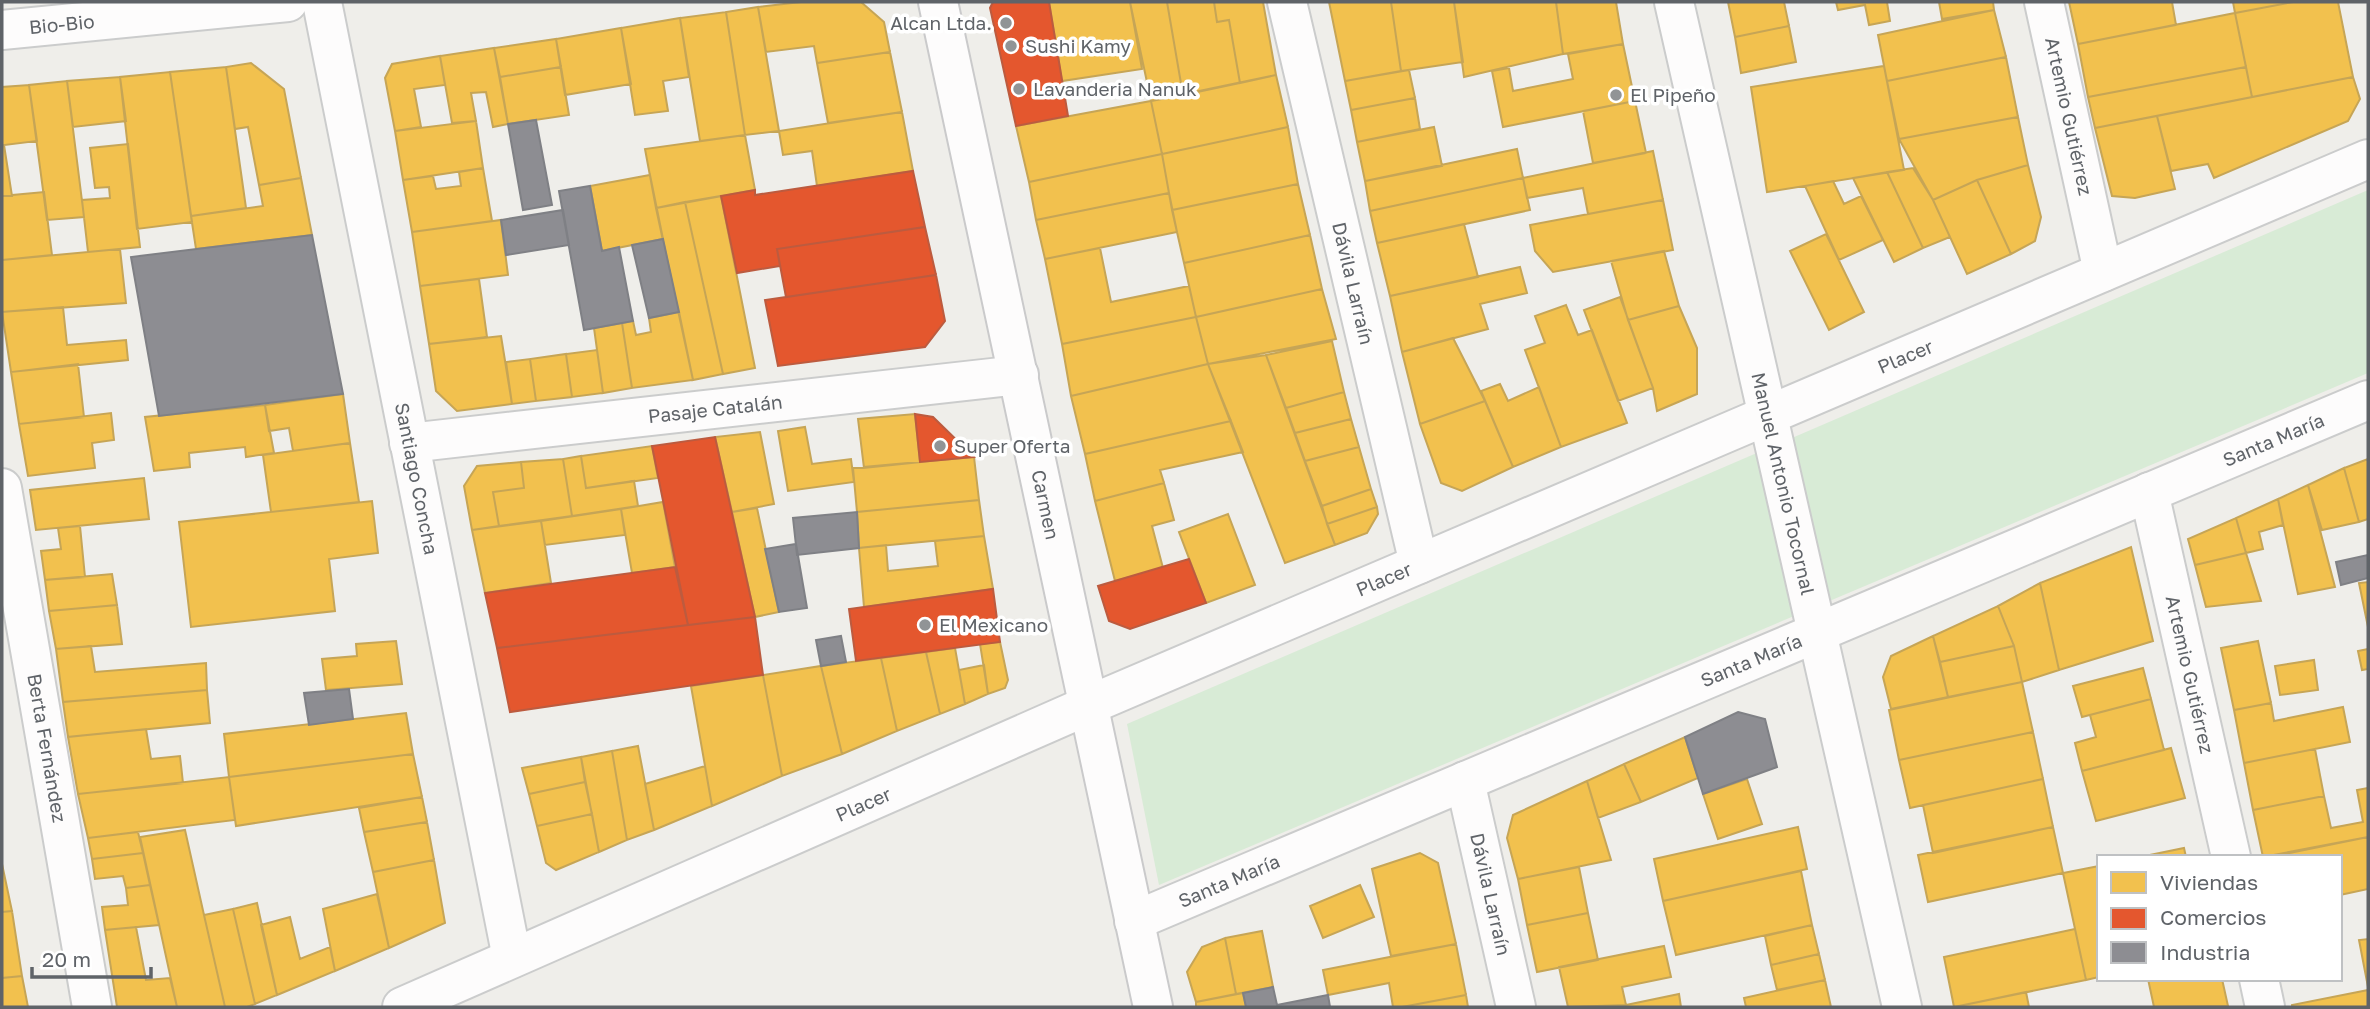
<svg xmlns="http://www.w3.org/2000/svg" width="2370" height="1009" font-family="'Golos Text',sans-serif">
<style>
.green{fill:#d8ebd6}
.homes{fill:#f2c14e;stroke:#c6a556;stroke-width:2}
.shops{fill:#e4572e;stroke:#bc5b3f;stroke-width:2}
.industry{fill:#8d8d92;stroke:#7f8085;stroke-width:2}
.lines{fill:none;stroke-linecap:round;stroke-linejoin:round}
.minor-casing{stroke:#cbcccc;stroke-width:42}
.tertiary-casing{stroke:#cbcccc;stroke-width:42}
.secondary-casing{stroke:#cacacb;stroke-width:42}
.minor{stroke:#fdfcfc;stroke-width:38}
.tertiary{stroke:#fdfcfc;stroke-width:38}
.secondary{stroke:#fdfcfc;stroke-width:38}
.poi-dot{fill:#919496;stroke:#fff;stroke-width:2.5}
.labels{text-anchor:middle;stroke-width:7;stroke-linejoin:round;paint-order:stroke}
.poi-label{font-size:19px;fill:#5f6368;stroke:#fff;text-anchor:start}
.street-label{font-size:19px;fill:#5f6368;stroke:#fff}
</style>
<rect width="100%" height="100%" fill="#efeeea"/>
<path class="green" d="M2368 190V373L1159 885 1127 724Z"/>
<path class="homes" d="M801 2H861L884 22 890 52 817 63 814 46 766 52 758 7Z
M1049 2H1130L1142 69 1062 81Z
M1130 2H1167L1183 95 1151 101Z
M1167 2H1214L1217 22 1229 20 1240 83 1183 95Z
M1214 2H1263L1276 75 1240 83 1229 20 1217 22Z
M1329 2H1391L1401 71 1345 81Z
M1391 2H1454L1463 62 1401 71Z
M1454 2H1556L1563 54 1464 77Z
M1556 2H1616L1623 44 1563 54Z
M1728 2H1784L1789 26 1735 37Z
M1836 2H1887L1890 21 1869 25 1865 5 1838 10Z
M1939 2H1993L1994 10 1942 19Z
M2069 2H2172L2176 25 2078 44Z
M2233 2H2293L2235 13Z
M2293 2H2338L2353 77 2252 97 2235 13Z
M758 7 779 131 745 135 726 12Z
M1994 10 2006 57 1887 81 1878 35Z
M726 12 745 135 700 141 680 18Z
M2235 13 2246 67 2088 97 2078 44Z
M680 18 689 77 663 81 668 111 635 115 621 28Z
M1789 26 1796 62 1741 73 1735 37Z
M621 28 631 84 565 95 556 39Z
M556 39 561 67 500 77 494 48Z
M1623 44 1635 101 1503 127 1492 71 1509 68 1513 91 1573 79 1568 54Z
M494 48 508 124 493 127 486 92 471 93 476 121 452 123 440 56Z
M890 52 902 112 828 123 817 63Z
M440 56 445 85 414 89 421 127 395 131 385 78 392 64Z
M2006 57 2018 117 1899 139 1887 81Z
M251 63 284 89 301 178 259 185 248 127 235 129 226 67Z
M1884 66 1904 170 1767 192 1751 87Z
M226 67 246 208 191 216 170 72Z
M561 67 569 115 508 124 500 77Z
M2246 67 2252 97 2095 128 2088 97Z
M1409 70 1415 98 1351 110 1345 81Z
M170 72 192 222 137 229 120 77Z
M1276 75 1288 127 1162 154 1151 101Z
M120 77 126 121 73 127 67 81Z
M2353 77 2360 99 2348 121 2214 178 2208 164 2171 171 2157 116Z
M67 81 84 217 47 220 29 85Z
M29 85 37 141 4 145 12 196H2V87Z
M1415 98 1420 129 1357 142 1351 110Z
M1151 101 1162 154 1029 182 1016 126Z
M1635 101 1646 153 1593 163 1583 111Z
M902 112 913 171 817 186 812 151 783 155 779 131Z
M2157 116 2175 189 2135 198 2112 196 2095 128Z
M2018 117 2028 165 1977 180 1933 200 1899 139Z
M476 121 483 168 403 180 395 131Z
M1288 127 1298 184 1172 210 1162 154Z
M1434 127 1442 166 1365 181 1357 142Z
M745 135 755 190 656 208 645 149Z
M128 144 140 247 88 252 82 200 110 198 109 187 95 188 90 148Z
M1517 149 1523 178 1370 211 1365 181Z
M1653 151 1663 200 1588 214 1583 188 1527 198 1523 178Z
M1162 154 1169 193 1036 220 1029 182Z
M2028 165 2041 217 2035 241 2011 254 1977 180Z
M483 168 492 221 412 232 403 180 433 176 436 189 461 186 459 172Z
M1913 168 1933 200 1950 237 1923 248 1887 172Z
M1887 172 1923 248 1894 262 1853 178Z
M650 175 663 239 602 251 590 186Z
M301 178 312 235 196 249 191 216 263 206 259 185Z
M1523 178 1530 210 1377 243 1370 211Z
M1977 180 2011 254 1967 274 1933 200Z
M1833 181 1844 204 1861 196 1883 240 1839 260 1805 186Z
M1298 184 1310 235 1184 263 1172 210Z
M44 192 52 255 2 260V196Z
M1169 193 1177 232 1045 259 1036 220Z
M721 196 755 368 723 374 685 202Z
M1663 200 1673 250 1553 272 1535 251 1530 225Z
M685 202 723 374 693 380 656 208Z
M501 220 508 275 420 286 412 232Z
M1464 224 1478 277 1390 296 1377 243Z
M1826 234 1864 312 1829 330 1790 251Z
M1310 235 1322 289 1196 317 1184 263Z
M1100 248 1111 302 1189 286 1196 317 1062 344 1045 259Z
M120 249 126 303 2 312V260Z
M1664 251 1679 306 1628 320 1611 261Z
M1520 267 1527 293 1480 304 1488 329 1402 352 1390 296Z
M479 279 487 337 429 344 420 286Z
M1322 289 1336 339 1208 364 1196 317Z
M1620 297 1653 388 1618 401 1584 310Z
M1566 305 1578 335 1592 330 1627 423 1561 447 1525 350 1545 343 1535 316Z
M1679 306 1697 348V394L1657 411 1653 388 1628 320Z
M63 307 67 345 126 340 128 360 11 372 2 312Z
M679 312 693 380 632 388 622 323 633 321 636 335 651 332 649 318Z
M1196 317 1208 364 1071 396 1062 344Z
M622 323 632 388 603 393 594 328Z
M501 336 512 404 457 411 436 391 429 344Z
M1453 338 1485 401 1420 424 1402 352Z
M1332 341 1344 392 1286 408 1266 355Z
M597 350 603 393 572 397 566 354Z
M566 354 572 397 536 401 530 359Z
M1266 355 1335 545 1285 563 1208 364Z
M530 359 536 401 512 404 506 362Z
M78 364 84 417 19 424 11 372Z
M1208 364 1231 421 1085 454 1071 396Z
M1500 384 1508 401 1539 387 1561 447 1513 467 1481 391Z
M1344 392 1351 419 1295 433 1286 408Z
M343 394 350 443 293 451 289 428 269 431 265 405Z
M1485 401 1513 467 1462 491 1441 483 1420 424Z
M265 405 274 453 246 457 245 447 189 453 190 467 154 471 145 417Z
M111 413 114 440 92 443 95 468 28 476 19 424Z
M915 414 920 462 864 468 858 419Z
M1351 419 1359 447 1305 461 1295 433Z
M1231 421 1243 452 1160 470 1164 483 1095 501 1085 454Z
M805 427 812 464 851 459 854 482 788 491 778 431Z
M760 432 774 504 732 512 715 437Z
M350 443 359 502 271 512 263 455Z
M652 446 658 478 586 488 581 456Z
M1359 447 1371 489 1322 506 1305 461Z
M581 456 586 488 634 481 638 506 572 516 563 459Z
M974 457 979 500 857 512 853 468Z
M563 459 572 516 499 526 493 492 524 488 521 462Z
M2368 459V519L2359 522 2344 468Z
M521 462 524 488 493 492 499 526 472 530 464 486 477 466Z
M2344 468 2359 522 2322 530 2308 485Z
M144 478 149 519 36 530 30 490Z
M1164 483 1174 520 1152 526 1163 568 1115 581 1095 501Z
M2308 485 2335 587 2298 594 2278 499Z
M1371 489 1377 507 1327 524 1322 506Z
M2278 499 2283 525 2259 532 2263 549 2246 553 2236 518Z
M979 500 984 536 859 548 857 512Z
M372 501 378 553 329 559 335 611 191 627 179 522Z
M663 502 675 567 632 573 621 509Z
M1377 507 1378 514 1367 533 1335 545 1327 524Z
M757 508 779 612 755 617 732 512Z
M621 509 625 535 545 545 541 521Z
M1228 514 1255 585 1206 603 1179 532Z
M2236 518 2246 553 2195 565 2188 539Z
M541 521 551 583 485 593 472 530Z
M80 526 85 577 45 580 41 551 61 549 58 528Z
M984 536 993 589 864 607 859 548 886 545 888 571 938 566 935 541Z
M2131 547 2153 641 2059 670 2040 583Z
M2246 553 2261 601 2206 607 2195 565Z
M112 574 117 605 49 611 45 580Z
M2368 582V627L2359 583Z
M2040 583 2059 670 2022 682 2014 646 1998 606Z
M117 605 122 644 56 649 49 611Z
M1998 606 2014 646 1940 662 1933 636Z
M1933 636 1948 697 1891 709 1883 677 1891 656Z
M396 641 402 684 326 690 322 659 357 656 356 644Z
M2258 641 2271 703 2234 710 2221 648Z
M1000 642 1008 680 1005 688 988 694 980 644Z
M91 646 95 672 206 663 207 690 63 702 56 649Z
M2014 646 2022 682 1948 697 1940 662Z
M955 648 965 704 940 714 926 652Z
M2368 649V669L2362 670 2358 651Z
M926 652 940 714 897 731 881 658Z
M881 658 897 731 842 754 821 666Z
M2314 660 2318 690 2280 695 2275 666Z
M984 665 988 694 965 704 959 670Z
M821 666 842 754 782 776 763 675Z
M2143 668 2151 699 2082 717 2073 686Z
M763 675 782 776 712 806 691 686Z
M2022 682 2033 732 1899 760 1889 710Z
M207 690 210 723 68 737 63 702Z
M2151 699 2164 750 2082 771 2075 743 2096 737 2090 715Z
M2271 703 2274 721 2343 707 2350 742 2244 763 2234 710Z
M406 713 413 754 229 777 224 734Z
M146 729 151 759 180 756 183 783 78 794 68 737Z
M2033 732 2043 779 1910 808 1899 760Z
M1685 737 1698 778 1641 802 1624 764Z
M638 746 654 830 627 840 612 751Z
M2171 748 2185 798 2096 821 2082 771Z
M2315 749 2324 796 2253 810 2244 763Z
M612 751 627 840 599 852 581 757Z
M413 754 422 797 236 826 229 777Z
M581 757 585 782 529 794 522 768Z
M1624 764 1641 802 1598 818 1587 781Z
M705 766 712 806 654 830 645 784Z
M229 777 235 820 88 838 78 794Z
M1747 779 1762 824 1718 839 1703 794Z
M2043 779 2053 827 1933 853 1923 805Z
M1587 781 1611 860 1518 879 1507 838 1513 815Z
M585 782 592 814 537 826 529 794Z
M2368 788V837L2263 857 2253 810 2324 796 2331 828 2363 822 2357 790Z
M422 797 427 822 364 832 359 808Z
M592 814 599 852 556 870 546 863 537 826Z
M427 822 434 860 373 872 364 832Z
M1798 827 1807 869 1663 901 1654 859Z
M2053 827 2063 873 1928 902 1918 855Z
M185 830 204 915 225 1007H177L140 837Z
M138 832 143 853 92 859 88 838Z
M2368 837V889L2340 895V857H2270Z
M2184 848 2186 857H2140Z
M143 853 150 885 126 888 123 876 95 879 92 859Z
M1420 853 1438 863 1456 944 1391 956 1372 869Z
M434 860 445 923 389 948 373 872Z
M2 864 12 911 2 912Z
M2099 866V977L2086 980 2063 873Z
M1579 867 1588 913 1527 925 1518 879Z
M1801 871 1812 925 1676 955 1663 901Z
M150 885 159 925 105 930 102 907 128 905 126 888Z
M1360 885 1374 917 1323 938 1310 906Z
M377 894 389 948 335 971 323 909Z
M257 903 277 995 255 1004 233 909Z
M233 909 255 1004 247 1007H225L204 915Z
M12 911 22 976 2 978V912Z
M1588 913 1598 960 1537 972 1527 925Z
M290 917 300 959 330 947 335 971 277 995 261 925Z
M1812 925 1819 954 1771 965 1765 936Z
M136 927 146 980 170 978 177 1007H117L105 930Z
M2075 929 2086 980 1954 1007 1944 957Z
M1262 931 1273 987 1236 994 1225 938Z
M1225 938 1236 994 1196 1002 1187 972 1202 947Z
M2368 939V987L2359 940Z
M1456 944 1466 995 1402 1007H1393L1389 983 1328 995 1323 970Z
M1664 946 1671 977 1622 987 1626 1005 1568 1007 1559 967Z
M1819 954 1825 980 1777 990 1771 965Z
M22 976 28 1007H2V978Z
M2148 979H2222L2228 1006 2154 1007Z
M1825 980 1831 1007H1746L1744 998Z
M2368 990V1007H2292V1005Z
M2026 992 2029 1007H1959V1006Z
M1243 993 1246 1007H1196V1002Z
M1679 994 1681 1007H1614L1626 1005Z
M1466 995 1468 1007H1402Z"/>
<path class="shops" d="M993 2H1049L1068 116 1016 126 990 8Z
M913 171 925 227 777 249 780 266 737 273 721 196 755 190V195Z
M925 227 936 275 786 297 777 249Z
M936 275 945 321 925 347 778 366 765 300Z
M915 414 933 417 974 457 920 462Z
M715 437 755 617 688 625 652 446Z
M1189 559 1206 603 1130 629 1109 621 1098 586Z
M675 567 688 625 497 648 485 593Z
M993 589 1000 642 856 661 849 609Z
M755 617 763 675 510 712 497 648Z"/>
<path class="industry" d="M536 120 552 205 523 210 508 124Z
M590 186 602 251 619 247 633 321 584 330 559 191Z
M563 210 569 245 506 255 501 220Z
M312 235 343 394 159 416 131 257Z
M663 239 679 312 649 318 632 245Z
M857 512 859 548 797 555 793 518Z
M796 544 807 608 779 612 765 549Z
M2368 555V578L2341 585 2336 562Z
M841 636 846 662 821 666 816 640Z
M349 689 353 719 309 725 304 693Z
M1738 712 1765 719 1777 767 1703 794 1685 737Z
M1273 987 1277 1005 1328 995 1330 1007H1246L1243 993Z"/>
<g class="lines">
<defs>
<g id="minor">
<path id="s1" d="M322 2 512 958"/>
<path id="s2" d="M1287 2 1419 564"/>
<path id="s3" d="M1674 2 1902 1007"/>
<path id="s4" d="M2044 2 2103 272"/>
<path id="s5" d="M2 30 288 2"/>
<path id="s6" d="M409 443 1019 375"/>
<path id="s7" d="M2 488 92 1007"/>
<path id="s8" d="M2149 492 2231 857"/>
<path id="s9" d="M1465 781 1516 1007"/>
<path id="s10" d="M1134 921 2368 400"/>
<path d="M2259 979 2265 1007"/>
</g>
<g id="tertiary">
<path id="s11" d="M402 1007 1089 705 2368 159"/>
</g>
<g id="secondary">
<path id="s12" d="M938 2 1153 1007"/>
</g>
</defs>
<use href="#minor" class="minor-casing"/>
<use href="#tertiary" class="tertiary-casing"/>
<use href="#secondary" class="secondary-casing"/>
<use href="#minor" class="minor"/>
<use href="#tertiary" class="tertiary"/>
<use href="#secondary" class="secondary"/>
</g>
<g class="poi-dot">
<circle cx="1006" cy="23" r="7"/>
<circle cx="1011" cy="46" r="7"/>
<circle cx="1019" cy="89" r="7"/>
<circle cx="1616" cy="95" r="7"/>
<circle cx="940" cy="446" r="7"/>
<circle cx="925" cy="625" r="7"/>
</g>
<g class="labels">
<g class="poi-label">
<text x="992" y="30" text-anchor="end">Alcan Ltda.</text>
<text x="1025" y="53">Sushi Kamy</text>
<text x="1033" y="96">Lavanderia Nanuk</text>
<text x="1630" y="102">El Pipeño</text>
<text x="954" y="453">Super Oferta</text>
<text x="939" y="632">El Mexicano</text>
</g>
<g class="street-label">
<text dy="7" stroke="none"><textPath href="#s5" startOffset="60">Bio-Bio</textPath></text>
<text dy="7" stroke="none"><textPath href="#s4" startOffset="117">Artemio Gutiérrez</textPath></text>
<text dy="7" stroke="none"><textPath href="#s2" startOffset="289">Dávila Larraín</textPath></text>
<text dy="7" stroke="none"><textPath href="#s11" startOffset="1638">Placer</textPath></text>
<text dy="7" stroke="none"><textPath href="#s6" startOffset="308">Pasaje Catalán</textPath></text>
<text dy="7" stroke="none"><textPath href="#s10" startOffset="1237">Santa María</textPath></text>
<text dy="7" stroke="none"><textPath href="#s1" startOffset="486">Santiago Concha</textPath></text>
<text dy="7" stroke="none"><textPath href="#s3" startOffset="494">Manuel Antonio Tocornal</textPath></text>
<text dy="7" stroke="none"><textPath href="#s12" startOffset="514">Carmen</textPath></text>
<text dy="7" stroke="none"><textPath href="#s11" startOffset="1071">Placer</textPath></text>
<text dy="7" stroke="none"><textPath href="#s10" startOffset="670">Santa María</textPath></text>
<text dy="7" stroke="none"><textPath href="#s8" startOffset="187">Artemio Gutiérrez</textPath></text>
<text dy="7" stroke="none"><textPath href="#s7" startOffset="264">Berta Fernández</textPath></text>
<text dy="7" stroke="none"><textPath href="#s11" startOffset="504">Placer</textPath></text>
<text dy="7" stroke="none"><textPath href="#s10" startOffset="103">Santa María</textPath></text>
<text dy="7" stroke="none"><textPath href="#s9" startOffset="116">Dávila Larraín</textPath></text>
</g>
</g>
<rect width="2370" height="1009" fill="none" stroke="#5f6368" stroke-width="7"/>
<rect x="2097" y="855" width="245" height="126" fill="#ffffff" stroke="#bfc1c3" stroke-width="2"/>
<rect x="2111" y="872" width="35" height="21" fill="#f2c14e" stroke="#bfc1c3" stroke-width="2"/>
<text x="2160" y="890" font-size="21" fill="#5f6368">Viviendas</text>
<rect x="2111" y="908" width="35" height="21" fill="#e4572e" stroke="#bfc1c3" stroke-width="2"/>
<text x="2160" y="925" font-size="21" fill="#5f6368">Comercios</text>
<rect x="2111" y="942" width="35" height="21" fill="#8d8d92" stroke="#bfc1c3" stroke-width="2"/>
<text x="2160" y="960" font-size="21" fill="#5f6368">Industria</text>
<path d="M32 967v10h119v-10" fill="none" stroke="#5f6368" stroke-width="3.5"/>
<text x="42" y="967" font-size="21" fill="#5f6368" stroke="#ffffff" stroke-width="5" paint-order="stroke">20 m</text>
</svg>
